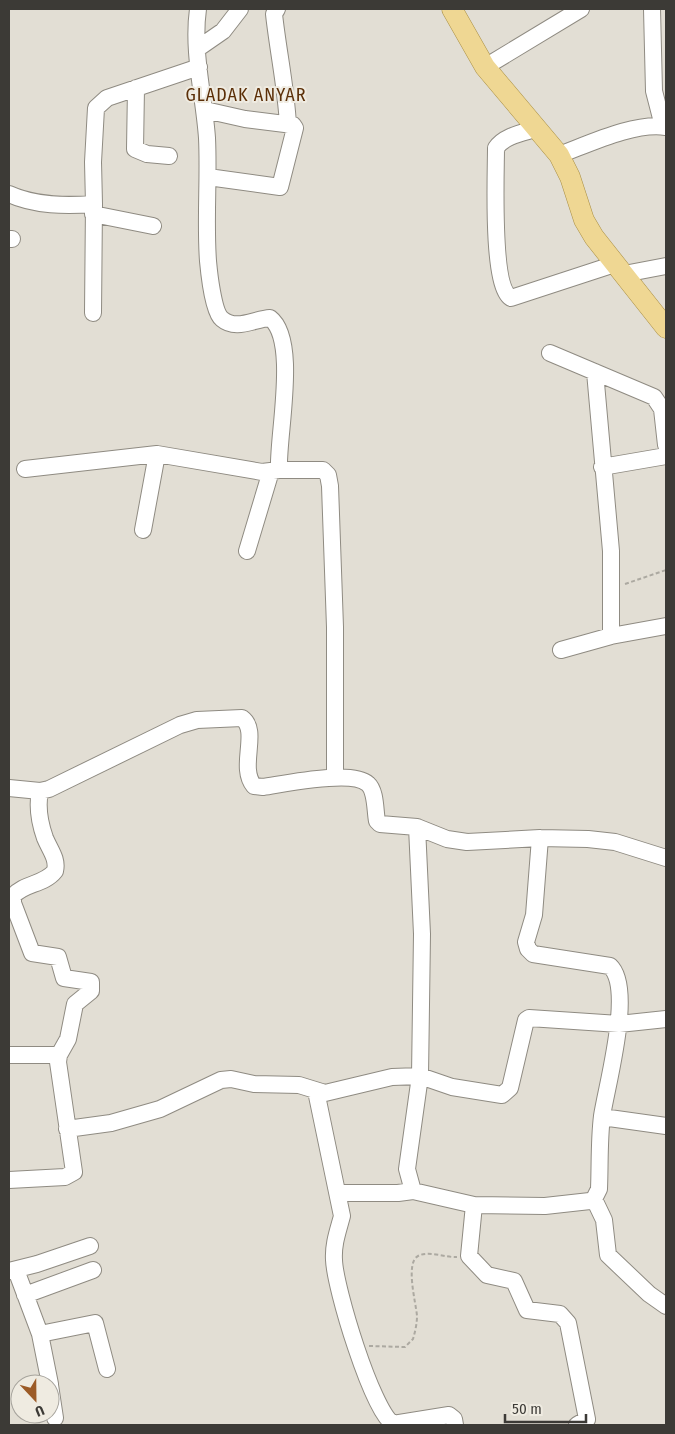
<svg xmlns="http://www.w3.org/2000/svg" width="675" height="1434" font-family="'Fira Sans Condensed',sans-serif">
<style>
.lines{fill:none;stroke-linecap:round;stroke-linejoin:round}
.minor-casing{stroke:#8f8b82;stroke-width:18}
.major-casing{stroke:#a98f44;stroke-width:21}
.path{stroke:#aca9a1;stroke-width:2;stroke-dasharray:4 2.5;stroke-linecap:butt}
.minor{stroke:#fff;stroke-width:16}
.major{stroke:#efd793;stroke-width:20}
.labels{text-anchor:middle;stroke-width:4;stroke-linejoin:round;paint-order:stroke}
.quarter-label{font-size:18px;letter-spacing:1px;fill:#5b2f08;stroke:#efebe1}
</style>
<rect width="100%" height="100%" fill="#e2ded4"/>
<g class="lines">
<defs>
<path id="minor" d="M198 9C192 52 204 95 207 138 209 179 205 220 208 261 209 272 213 312 222 319 236 331 254 319 270 318 299 340 277 437 279 470H323L328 475 330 486 335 627V776
M277 9 274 14C278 51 286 87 288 125
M652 9 654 91 663 126
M197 49 223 31 240 9
M485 67 581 9
M136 88 135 149 147 154 169 156
M205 110 245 119 293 125 295 128 280 187 208 177
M535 129C522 133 504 136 496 148 496 173 491 286 511 298L615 264
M559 155C589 144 634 122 666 127
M9 194C35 206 66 206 94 204L93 162 96 108 107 98 199 67
M93 214 153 226
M9 239H12
M624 274 666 266
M93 313 94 204
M550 353 654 397 662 409 666 445
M595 372 611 551V636
M602 467 666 456
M25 469 157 454 262 472 279 470
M143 530 157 454
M247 551 271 471
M561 650 611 636 666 626
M9 788 40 791 49 789 180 725 197 720 242 718C260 731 238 767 254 786L263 787C284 784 352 769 368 784 376 791 375 811 377 821L380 824 417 827 447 839 467 842 540 838 588 839 615 842 666 858
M417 827 422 934 420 1076 407 1169 413 1191 474 1205
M540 838 534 915 526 942 528 949 533 954 610 966C634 988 607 1084 602 1116 599 1140 600 1165 599 1189L594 1199 590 1201 545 1206 474 1205 469 1256 487 1275 514 1281 527 1310 560 1314 568 1323 587 1419 577 1425
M9 1055H59
M316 1091 342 1216C338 1231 333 1244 334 1260 335 1288 372 1410 393 1424L449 1415 454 1419 455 1425
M602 1117 666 1126
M67 1129 111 1123 160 1109 221 1080 231 1079 254 1084 299 1085 325 1093 392 1077 420 1076 452 1087 502 1095 510 1088 526 1020 529 1018 619 1024 666 1019
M9 1180 65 1177 74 1172 58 1062 59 1055 68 1039 75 1004 91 991V982L64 978 58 957 32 953 13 903V896C24 883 44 885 55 871 58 859 50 850 45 838 40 824 37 806 40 791
M338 1193H398L413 1191
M594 1199 604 1220 608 1255 649 1294 666 1306
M16 1270 40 1334 50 1384
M9 1271 37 1264 90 1246
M25 1295 93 1270
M40 1334 95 1323 107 1369
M50 1385 55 1418"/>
<path id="major" d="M452 9 485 67 559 155 570 177 584 220 594 237 666 328"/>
</defs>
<use href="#minor" class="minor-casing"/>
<use href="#major" class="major-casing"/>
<path class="path" d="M625 584 666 570
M369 1346 405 1347 413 1339C415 1332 417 1324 417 1316 416 1303 405 1263 418 1256 429 1250 446 1258 457 1257"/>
<use href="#minor" class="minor"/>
<use href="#major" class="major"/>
</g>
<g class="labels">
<g class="quarter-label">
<text x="246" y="101">GLADAK ANYAR</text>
</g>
</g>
<rect width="675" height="1434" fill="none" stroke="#3c3a36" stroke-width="20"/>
<g transform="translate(35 1399) rotate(158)"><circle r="24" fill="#efebe1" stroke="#a7a49d"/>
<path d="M0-4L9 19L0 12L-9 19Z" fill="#9c5b27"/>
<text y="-8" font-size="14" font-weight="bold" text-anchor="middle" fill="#3c3a36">U</text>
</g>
<path d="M505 1414v8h81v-8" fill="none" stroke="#3c3a36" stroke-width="2.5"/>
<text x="512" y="1414" font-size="15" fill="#3c3a36" stroke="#efebe1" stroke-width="4" paint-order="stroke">50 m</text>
</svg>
